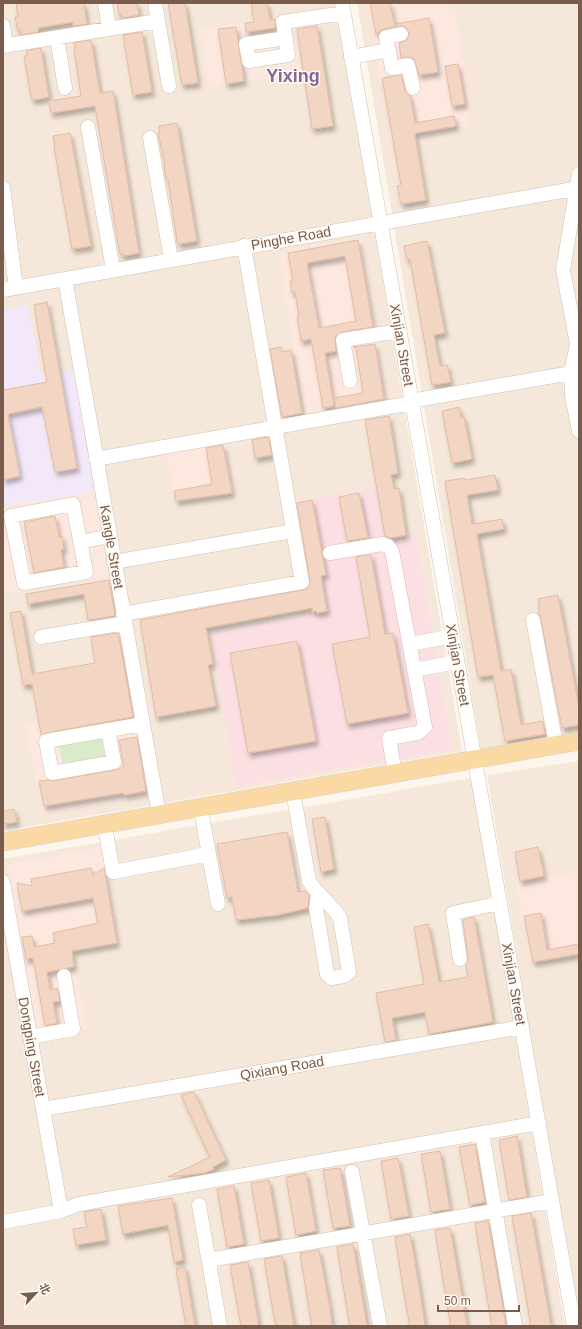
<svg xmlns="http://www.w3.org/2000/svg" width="582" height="1329" font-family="Helvetica,'Noto Sans SC',sans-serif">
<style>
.residential{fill:#f5e8da}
.commercial{fill:#fde8e0}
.education{fill:#f3e8fa}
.medical{fill:#fbdfe3}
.green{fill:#d8ecc9}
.building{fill:#f3d5c3;stroke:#e6bba3;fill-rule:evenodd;filter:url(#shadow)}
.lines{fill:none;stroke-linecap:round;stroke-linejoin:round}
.minor-casing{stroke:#d1beb0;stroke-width:15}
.major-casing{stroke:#dad1cd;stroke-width:19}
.minor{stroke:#fff;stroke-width:14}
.major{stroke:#fbd9a5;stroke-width:18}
.labels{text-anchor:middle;stroke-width:3;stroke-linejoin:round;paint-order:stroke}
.street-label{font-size:14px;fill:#7a5c4d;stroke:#fffaf3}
.district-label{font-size:18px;font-weight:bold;fill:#846695;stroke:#fffaf3}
</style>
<defs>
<filter id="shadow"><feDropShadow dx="2.5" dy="4.5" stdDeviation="2" flood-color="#0004"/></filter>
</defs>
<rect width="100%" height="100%" fill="#fdf6ec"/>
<path class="residential" d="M3 3H336L462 751 3 831Z
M357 3H579V736L481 750Z
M579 761V1325L487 775Z
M472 778 565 1326H3V859Z"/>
<path class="commercial" d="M367 3H442L454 8 471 103 467 125 392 140Z
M320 10 293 24 301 73 209 87 200 29Z
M361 238 389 404 306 418 278 253Z
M225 441 234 494 175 504 165 451Z
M94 491 109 576 3 595V506Z
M134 708 150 795 42 814 26 726Z
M104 847 121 944 25 962 7 865Z
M579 871V955L531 964 516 883Z
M74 957 87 1029 38 1038 25 966Z"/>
<path class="education" d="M28 305 41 375 73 370 94 491 3 506V309Z"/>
<path class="medical" d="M376 488 385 541 416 536 452 750 236 786 210 632 311 614 291 502Z"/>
<path class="green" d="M101 737 105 759 63 766 59 744Z"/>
<path class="building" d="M16 3H84L87 24 73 26V22L38 28V32L21 35 20 30 18 31 15 17H18Z
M117 3H137L139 15 122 18 121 14H119Z
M168 3H185L198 83 182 85Z
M251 3H267L270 20 275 19V28L246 32 245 23 254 22Z
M370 3H390L395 27 384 29 376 34Z
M429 18 438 72 419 75 414 59 410 57 401 58 399 43 407 40 409 32 404 26H396V24Z
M317 26 333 126 312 129 297 29Z
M236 27 244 81 226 84 218 29Z
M142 32 152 92 133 95 123 35Z
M91 40 100 93 113 91 139 253 123 256 122 253 120 254 95 106 51 113 49 101 81 96 74 49H75L74 43Z
M41 48 49 97 34 100 32 99 30 91 24 56H27L26 51Z
M458 64 465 104 452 106 445 66Z
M401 75 405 90 410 96 415 123 454 116 456 126 416 133 415 135 426 200 401 204 397 186 401 185 382 78Z
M177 123 197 241 179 244 177 241 168 179H166L164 165 165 164 158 133 160 132 159 126Z
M70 133 91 246 72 249 54 147H55L53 136Z
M358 240 373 327 342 332 335 337 336 351 325 353 334 406 323 408 311 339 301 341 297 317H299L295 292 292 293 290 281H293L288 253ZM345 256 356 321 319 328 307 263Z
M427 241 445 333 434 335 440 366 447 365 451 382 432 385 410 259 407 260 404 246Z
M47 302 77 468 55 472 42 407 8 414 20 476 3 480V390L47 382 34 305Z
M375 344 384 399 336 408 334 398 363 393 356 348 353 347Z
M281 347 282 352 291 350 302 413 282 417 270 349Z
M459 407 461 418 464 417 472 459 452 463 442 411Z
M389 416 398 473 391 475 394 489 399 488 406 535 390 538 385 536 365 420Z
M268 437 272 455 255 458 252 440Z
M223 445 232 493 176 501 174 491 212 484 206 448Z
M495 475 498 490 467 495 472 524 502 519 504 529 477 534 501 671 511 669 521 725 543 721 545 734 505 741 493 675 478 677 445 481 465 478V480Z
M359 493 368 538 347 541 339 497Z
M312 500 326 575 321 576 327 611 317 613 316 611 312 612V608L206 628 213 664 208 665 216 706 156 717 140 620 307 589 310 581 297 503Z
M55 516 59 537 62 536 64 549 61 550 64 567 34 573 24 522Z
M371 555 385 634 393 633 408 713 347 724 332 644 370 637 356 557Z
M109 580 115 616 88 620 84 594 28 604 26 594Z
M558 595 579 708V725L562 728 538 606 540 605 538 599Z
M21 611 32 674 95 663 91 637 118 633 133 717 41 734 32 684 23 685 10 613Z
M297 641 316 741 248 753 230 653Z
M137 737 146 791 124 795 123 793 44 806 39 781 48 780 53 781 115 770 124 767 119 740Z
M14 809 17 822 3 824V811Z
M325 817 334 869 321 872 312 819Z
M287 832 298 892 305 891 309 895 308 908 278 915 236 920 232 897 227 898 217 844Z
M538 847 544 876 520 881 515 852Z
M91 868 93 875 104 868 117 943 72 951 74 967 47 972 50 990 57 988 60 1001 53 1002 57 1023 45 1026 33 958 26 959 22 937 32 936 34 947 55 943 53 933 98 923 93 898 22 911 17 883 32 886 31 879Z
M541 913 547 950 578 944 579 954 533 962 524 916Z
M474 917 493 1022 429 1034 425 1012 392 1018 396 1040 385 1042 376 993 424 984 414 927 428 924 439 982 468 977 466 965 468 958 463 920Z
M194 1092 226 1160 213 1167 214 1169 204 1173 168 1177 210 1157 181 1095Z
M517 1136 527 1197 509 1200 499 1140Z
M475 1144 485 1202 470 1205 459 1147Z
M440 1151 450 1209 431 1212 421 1154Z
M398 1158 409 1216 391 1219 381 1161Z
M340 1168 350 1226 333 1228 323 1170Z
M306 1173 316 1231 296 1235 286 1177Z
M269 1180 279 1238 261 1241 251 1183Z
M234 1186 244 1244 227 1247 217 1189Z
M172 1198 183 1260 174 1262 168 1225 123 1234 118 1206Z
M101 1209 106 1240 76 1245 73 1229 87 1227 84 1212Z
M531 1213 551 1326H531L512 1216Z
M488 1221 506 1326H492L485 1286 475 1223Z
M450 1228 460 1285 467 1326H451L445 1293 435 1230Z
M410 1234 420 1292 425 1326H410L405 1300 395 1237Z
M353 1244 363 1302 367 1326H350L347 1310 337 1247Z
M319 1250 330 1308 332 1326H312L310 1316 300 1253Z
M282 1256 294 1326H277L274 1317 264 1259Z
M248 1262 258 1320V1326H241L230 1265Z
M185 1267 195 1326H186L176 1269Z"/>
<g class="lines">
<defs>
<path id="minor" d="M105 3 109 29
M155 3 169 86
M342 3 574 1326
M3 26 6 45
M401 34 386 37 392 68 408 65 413 88
M57 37 65 88
M286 38 246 44 249 61 288 55 283 22 344 13
M3 46 158 21
M351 57 389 50
M88 127 113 270
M150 138 171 259
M579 174 563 270 577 344 571 373 572 396 579 431
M3 188 16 288
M65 279 159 815
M3 290 579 188
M350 381 343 340 399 331
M411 401 571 373
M96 459 412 403
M73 504 86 572 24 583 11 516Z
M80 542 110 536
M330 553 382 544 388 546 392 551 425 727 418 733 389 738 395 774
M114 562 293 531
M123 614 302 582 244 246
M533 620 556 745
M41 637 125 623
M410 644 453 636
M414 670 457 662
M108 730 114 762 52 773 46 741 143 724
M293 792 309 881C317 895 332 904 340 918L349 972 344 976 331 978 327 974 316 908 318 894
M202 816 218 904
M106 833 113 872 209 854
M3 882 61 1211
M460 959 453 913 500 903
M30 1037 73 1029 64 976
M43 1109 522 1027
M482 1133 515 1326
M352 1172 380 1326
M199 1205 220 1326
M3 1222 61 1211 79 1204 539 1123
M209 1260 552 1201"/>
<path id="major" d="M3 842 579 741"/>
</defs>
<use href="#minor" class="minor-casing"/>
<use href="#major" class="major-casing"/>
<use href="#minor" class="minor"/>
<use href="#major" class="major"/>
</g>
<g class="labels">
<g class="street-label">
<text transform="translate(291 238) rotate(-10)" y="5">Pinghe Road</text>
<text transform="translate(402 345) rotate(80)" y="5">Xinjian Street</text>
<text transform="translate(112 547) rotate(80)" y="5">Kangle Street</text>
<text transform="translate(458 665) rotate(80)" y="5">Xinjian Street</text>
<text transform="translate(514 984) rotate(80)" y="5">Xinjian Street</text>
<text transform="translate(32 1047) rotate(80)" y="5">Dongping Street</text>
<text transform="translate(282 1068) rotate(-10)" y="5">Qixiang Road</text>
</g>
<g class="district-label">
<text x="293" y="82">Yixing</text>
</g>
</g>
<rect width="582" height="1329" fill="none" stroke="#7a5c4d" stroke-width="8"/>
<g transform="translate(36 1293) rotate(64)" stroke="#fffaf3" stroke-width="3" paint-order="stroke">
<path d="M0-3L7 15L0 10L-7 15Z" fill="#7a5c4d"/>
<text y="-6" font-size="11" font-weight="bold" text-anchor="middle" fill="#7a5c4d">北</text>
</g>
<path d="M438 1305v6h81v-6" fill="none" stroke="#7a5c4d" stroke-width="2"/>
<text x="444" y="1305" font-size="12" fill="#7a5c4d" stroke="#fffaf3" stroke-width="3" paint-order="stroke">50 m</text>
</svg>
